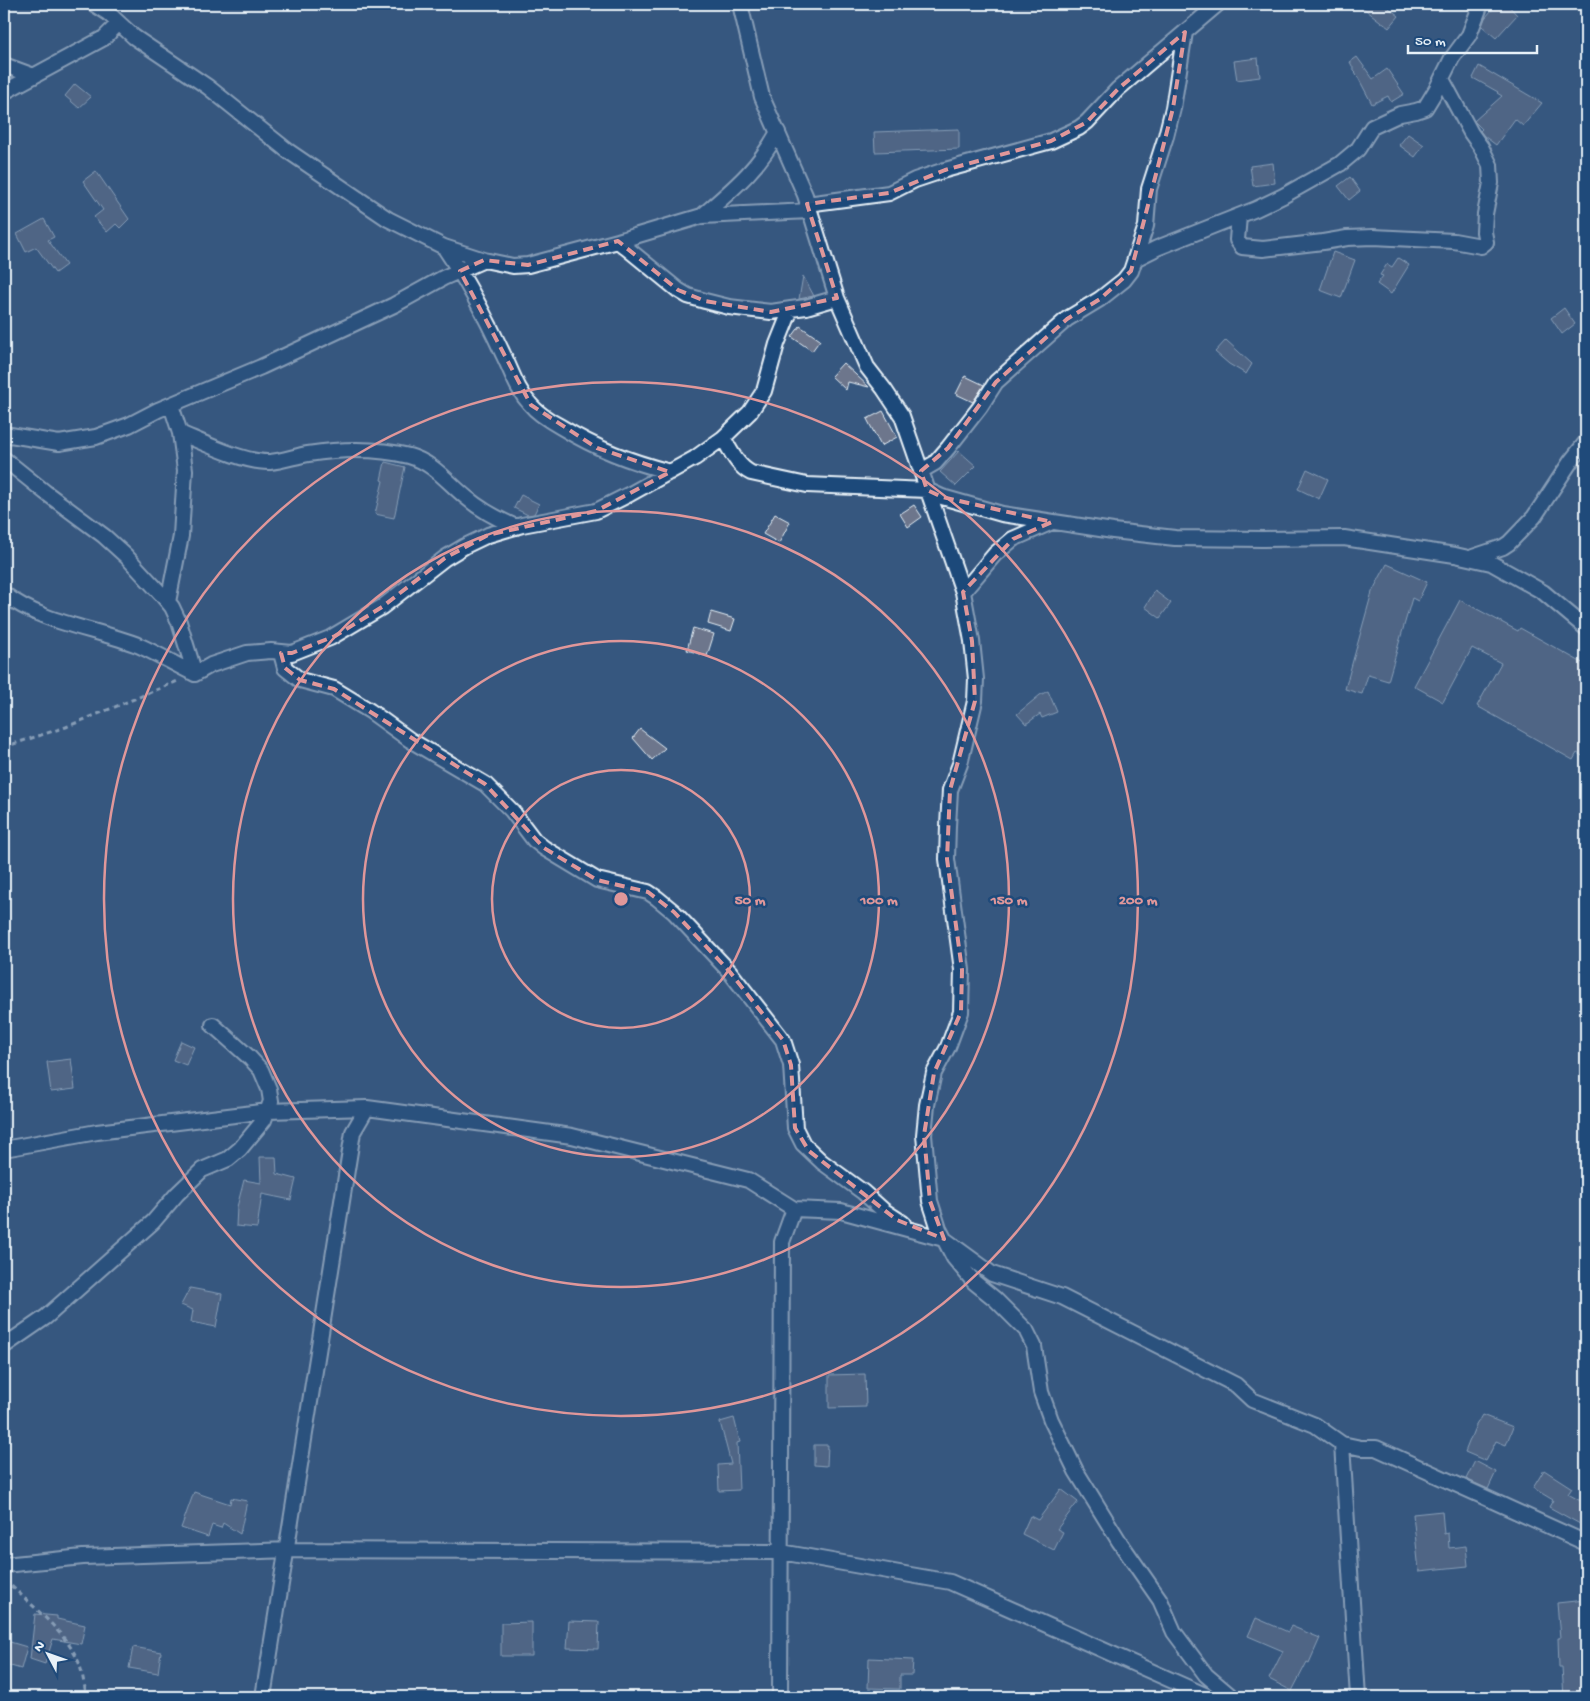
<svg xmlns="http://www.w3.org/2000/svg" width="1590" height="1701" font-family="'Gochi Hand',sans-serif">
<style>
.building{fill:#6d768c;stroke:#e8f1f8}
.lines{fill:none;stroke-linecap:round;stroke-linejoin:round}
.street-casing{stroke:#e8f1f8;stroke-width:18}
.path{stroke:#e8f1f8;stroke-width:3;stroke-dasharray:5 4;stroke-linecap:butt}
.street{stroke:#1f4a7a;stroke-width:14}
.marked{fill:none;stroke:#e0979a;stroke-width:4;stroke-dasharray:10 6;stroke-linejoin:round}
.ring{fill:none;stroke:#e0979a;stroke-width:2.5}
.centre{fill:#e0979a;stroke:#1f4a7a;stroke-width:2.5}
.ring-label{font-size:15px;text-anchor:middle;font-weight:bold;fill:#e0979a;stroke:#1f4a7a;stroke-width:5;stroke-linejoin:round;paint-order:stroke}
</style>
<rect width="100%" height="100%" fill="#36577f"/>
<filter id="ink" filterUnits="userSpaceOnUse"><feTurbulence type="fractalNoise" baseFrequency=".02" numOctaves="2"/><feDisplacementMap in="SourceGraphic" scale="10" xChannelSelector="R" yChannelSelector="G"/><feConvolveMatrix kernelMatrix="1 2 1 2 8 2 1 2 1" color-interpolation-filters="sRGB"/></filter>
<g filter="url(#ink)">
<path class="building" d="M1358 4H1384L1399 16 1389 28Z
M1497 4H1507L1517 15 1496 38 1482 26 1485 18Z
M1357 57 1373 79 1387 69 1404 94 1391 102 1388 96 1372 104 1350 62Z
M1258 58 1260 77 1237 80 1234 61Z
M1479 66 1542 103 1523 126 1515 119 1496 145 1484 136 1480 131 1482 129 1474 121 1502 96 1497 93 1498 92 1473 78Z
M75 84 91 97 79 108 65 96Z
M959 129V149L875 152 874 132Z
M1408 134 1424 145 1415 157 1399 145Z
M1273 163 1275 183 1253 186 1250 166Z
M96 171 129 219 120 228 116 224 107 232 94 217 103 210 83 181Z
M1350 177 1360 191 1349 200 1338 186Z
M44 219 54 237 48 240 66 265 55 273 36 247 26 252 17 234Z
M1333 252 1355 260 1341 298 1320 290Z
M1398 258 1409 265 1391 294 1377 284 1383 276 1380 275 1387 264 1392 267Z
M803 276 814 296 799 299Z
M1564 308 1575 324 1562 334 1551 318Z
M800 326 820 340 812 351 792 337Z
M1226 340 1252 364 1246 374 1229 364 1215 352Z
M843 363 869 387 848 382 846 390 831 376Z
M965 376 984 385 973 402 956 394Z
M883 411 897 437 881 446 867 419Z
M959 451 976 466 956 486 940 472Z
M385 462 405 467 394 518 375 514 383 481 381 480Z
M1307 469 1328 479 1319 499 1298 489Z
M521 495 539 504 534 514 528 515 514 508Z
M914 505 922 517 908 527 900 514Z
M775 514 790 522 779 543 763 534Z
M1387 564 1427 582 1418 601 1412 598 1388 681 1368 675 1362 694 1345 689 1372 592Z
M1155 591 1171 603 1160 618 1145 607Z
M1460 600 1518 631 1520 628 1586 665V758L1577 753 1573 760 1477 706 1501 663 1472 648 1443 702 1414 686Z
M711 612 735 619 731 631 708 624Z
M693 628 714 634 707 656 687 650Z
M1048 691 1057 712 1042 718 1040 714 1026 724 1017 714 1040 695Z
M640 729 665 748 652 760 633 738Z
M181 1041 194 1047 186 1065 173 1060Z
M71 1059 75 1089 51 1092 47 1062Z
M260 1157H276L277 1174 296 1179 291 1200 262 1194 257 1228 236 1226 237 1207 244 1180 261 1183Z
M190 1288 222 1294 216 1327 191 1322 193 1310 181 1305Z
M865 1374 866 1407 829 1408V1375Z
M1482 1415 1513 1427 1506 1445 1496 1441 1486 1461 1465 1452 1475 1427Z
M734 1418 740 1442 737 1443 739 1490 719 1491 718 1465 731 1464 720 1422Z
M814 1445H828L827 1466 814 1465Z
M1475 1461 1496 1472 1488 1489 1466 1479Z
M1544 1470 1572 1488 1568 1494 1586 1504V1512L1580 1524 1549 1507 1553 1500 1533 1488Z
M1061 1489 1078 1502 1057 1529 1063 1532 1054 1550 1022 1534 1030 1516 1038 1520Z
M194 1492 230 1504 231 1498 247 1501 240 1534 223 1523 221 1528 212 1525 208 1537 181 1528Z
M1442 1511 1444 1534 1448 1533 1449 1548 1466 1546 1468 1566 1419 1571 1413 1514Z
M1585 1600 1586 1628H1580L1582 1670H1586V1697H1564L1562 1667H1559L1558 1638H1560L1557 1603Z
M35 1614 57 1616V1619L85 1625 81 1644 53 1639 45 1664 30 1659Z
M1256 1618 1288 1632 1291 1626 1320 1638 1309 1663 1307 1662 1292 1691 1269 1679 1283 1651 1248 1636Z
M569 1621 599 1622 598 1649 567 1648Z
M532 1622V1656H501V1623Z
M10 1642 27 1647 21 1669 4 1664Z
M133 1647 161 1652 158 1673 129 1668Z
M869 1658 913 1660 912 1675H900V1689L868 1688Z"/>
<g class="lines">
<defs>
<path id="street" d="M94 4 108 13 134 37 208 87 288 151 388 219 444 247 484 260 513 266 528 265 618 241 702 216 810 211
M740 4 762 97 805 195 837 298 867 367 884 389 902 416 963 592 972 641 976 679 975 701 960 764 950 790 948 826 947 859 962 970 961 1012 948 1047 934 1073 927 1105 924 1135 930 1201 939 1229 954 1258 974 1282 995 1299 1026 1330 1034 1346 1041 1392 1051 1420 1076 1471 1119 1541 1160 1600 1174 1632 1206 1675 1232 1697
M4 65 34 76
M4 92 104 38 119 23
M807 204 889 193 915 180 945 170 1051 141 1079 128 1087 122 1118 89 1218 4
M702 216C734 188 757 170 778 132
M1239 216 1237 240 1242 247 1263 249 1323 242 1347 238 1373 237 1454 241 1481 246 1486 242 1484 232 1485 214 1491 183 1490 165 1481 147 1471 133 1442 79
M618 241 678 290 688 296 705 301 729 307 771 312 791 309
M444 247C467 281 486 317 503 354 512 372 517 390 530 404 538 414 550 421 561 427 597 449 629 461 670 472
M1135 259 1157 248 1256 209 1283 196 1340 164 1358 149 1372 127 1400 114 1416 111 1425 108 1436 90 1452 58 1469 35 1481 4
M180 433C204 443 245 463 270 462 282 461 296 456 308 454 340 449 377 448 409 456 434 463 448 483 467 498 482 511 498 519 516 527
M4 434 59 443 96 437 129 425 158 410 261 367 394 305 443 278 484 260
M723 438C731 451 737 466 751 473L807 485 927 490 942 497 1002 514 1113 531 1175 538 1263 539 1344 538 1455 555 1491 563 1543 592 1586 628
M4 459 45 492 104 536 126 556 162 595 172 607 179 622 195 674
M921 471 935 463 948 448 980 407 996 382 1067 319 1100 299 1124 280 1131 271 1146 226 1149 189 1166 136 1173 108 1185 32
M1473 557 1503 547 1509 543 1534 517 1571 461 1586 442
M963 592 995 554 1013 539 1052 522
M4 594C43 624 95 628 140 646 158 654 176 665 195 674
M168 602 181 536 185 470 180 433 171 405
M281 653 285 668 300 680 334 689 370 711 410 740 485 784 512 811 534 840 544 848 597 880 648 892 657 898 674 912 730 972 783 1040 791 1065 795 1128 803 1144 822 1162 863 1192 883 1210 903 1223
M195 674 211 665 247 653 271 651 292 653 330 638 382 607 445 558 465 546 488 535 522 525 596 511 630 494 695 458 723 438 750 412 764 391 777 344 791 309 806 307 837 298
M4 1149 97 1132 268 1111 367 1108 572 1136 748 1180 794 1209 841 1211 944 1239 992 1274 1062 1297 1236 1385 1252 1400 1315 1425 1342 1444 1361 1448H1376L1586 1543
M4 1346 46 1317 153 1222 177 1194 202 1170 228 1159 240 1149 264 1120 271 1101 269 1089 261 1070 250 1058 213 1025
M1342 1444 1358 1697
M4 1565 83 1557 289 1550 781 1552 950 1582 1209 1697
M263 1697 353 1132 367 1108
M780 1697 782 1242 794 1209"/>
</defs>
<use href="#street" class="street-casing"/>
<path class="path" d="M4 747 66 727 178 681
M5 1580C28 1602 68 1634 79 1663 83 1674 84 1686 87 1697"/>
<use href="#street" class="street"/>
</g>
</g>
<path d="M0 0H1590V1701H0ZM1185 32 1173 108 1131 271 1100 299 1067 319 996 382 948 448 921 471 927 490 942 497 1052 522 1013 539 963 592 972 641 975 701 950 790 947 859 962 970 961 1012 934 1073 924 1135 930 1201 944 1239 897 1220 809 1151 795 1128 791 1065 783 1040 730 972 674 912 648 892 597 880 544 848 485 784 334 689 300 680 285 668 281 653H292L335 636 382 607 445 558 488 535 596 511 670 472 597 448 531 405 460 271 484 260 528 265 618 241 678 290 705 301 771 312 837 298 807 204 889 193 945 170 1051 141 1087 122 1118 89Z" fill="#36577f" fill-opacity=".55" fill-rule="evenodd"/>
<path class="marked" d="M1185 32 1173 108 1131 271 1100 299 1067 319 996 382 948 448 921 471 927 490 942 497 1052 522 1013 539 963 592 972 641 975 701 950 790 947 859 962 970 961 1012 934 1073 924 1135 930 1201 944 1239 897 1220 809 1151 795 1128 791 1065 783 1040 730 972 674 912 648 892 597 880 544 848 485 784 334 689 300 680 285 668 281 653H292L335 636 382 607 445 558 488 535 596 511 670 472 597 448 531 405 460 271 484 260 528 265 618 241 678 290 705 301 771 312 837 298 807 204 889 193 945 170 1051 141 1087 122 1118 89Z"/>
<g class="ring">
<circle cx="621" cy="899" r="129"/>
<circle cx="621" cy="899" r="258"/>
<circle cx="621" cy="899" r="388"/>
<circle cx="621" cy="899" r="517"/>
</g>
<circle cx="621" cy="899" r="8" class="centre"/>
<g class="ring-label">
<text x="750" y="904">50 m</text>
<text x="879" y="904">100 m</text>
<text x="1009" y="904">150 m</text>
<text x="1138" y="904">200 m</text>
</g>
<rect width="1590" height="1701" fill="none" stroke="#1f4a7a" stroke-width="20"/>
<rect x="10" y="10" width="1570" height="1681" fill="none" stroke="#e8f1f8" stroke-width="2" filter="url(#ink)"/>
<g transform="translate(48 1654) rotate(311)" stroke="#1f4a7a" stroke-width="4" paint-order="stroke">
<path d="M0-4L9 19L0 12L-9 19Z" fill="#e8f1f8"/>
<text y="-8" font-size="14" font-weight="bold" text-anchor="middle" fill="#e8f1f8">N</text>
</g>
<path d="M1408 45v8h129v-8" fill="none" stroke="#e8f1f8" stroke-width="2.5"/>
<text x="1415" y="45" font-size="15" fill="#e8f1f8" stroke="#1f4a7a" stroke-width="4" paint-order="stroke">50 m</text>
</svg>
